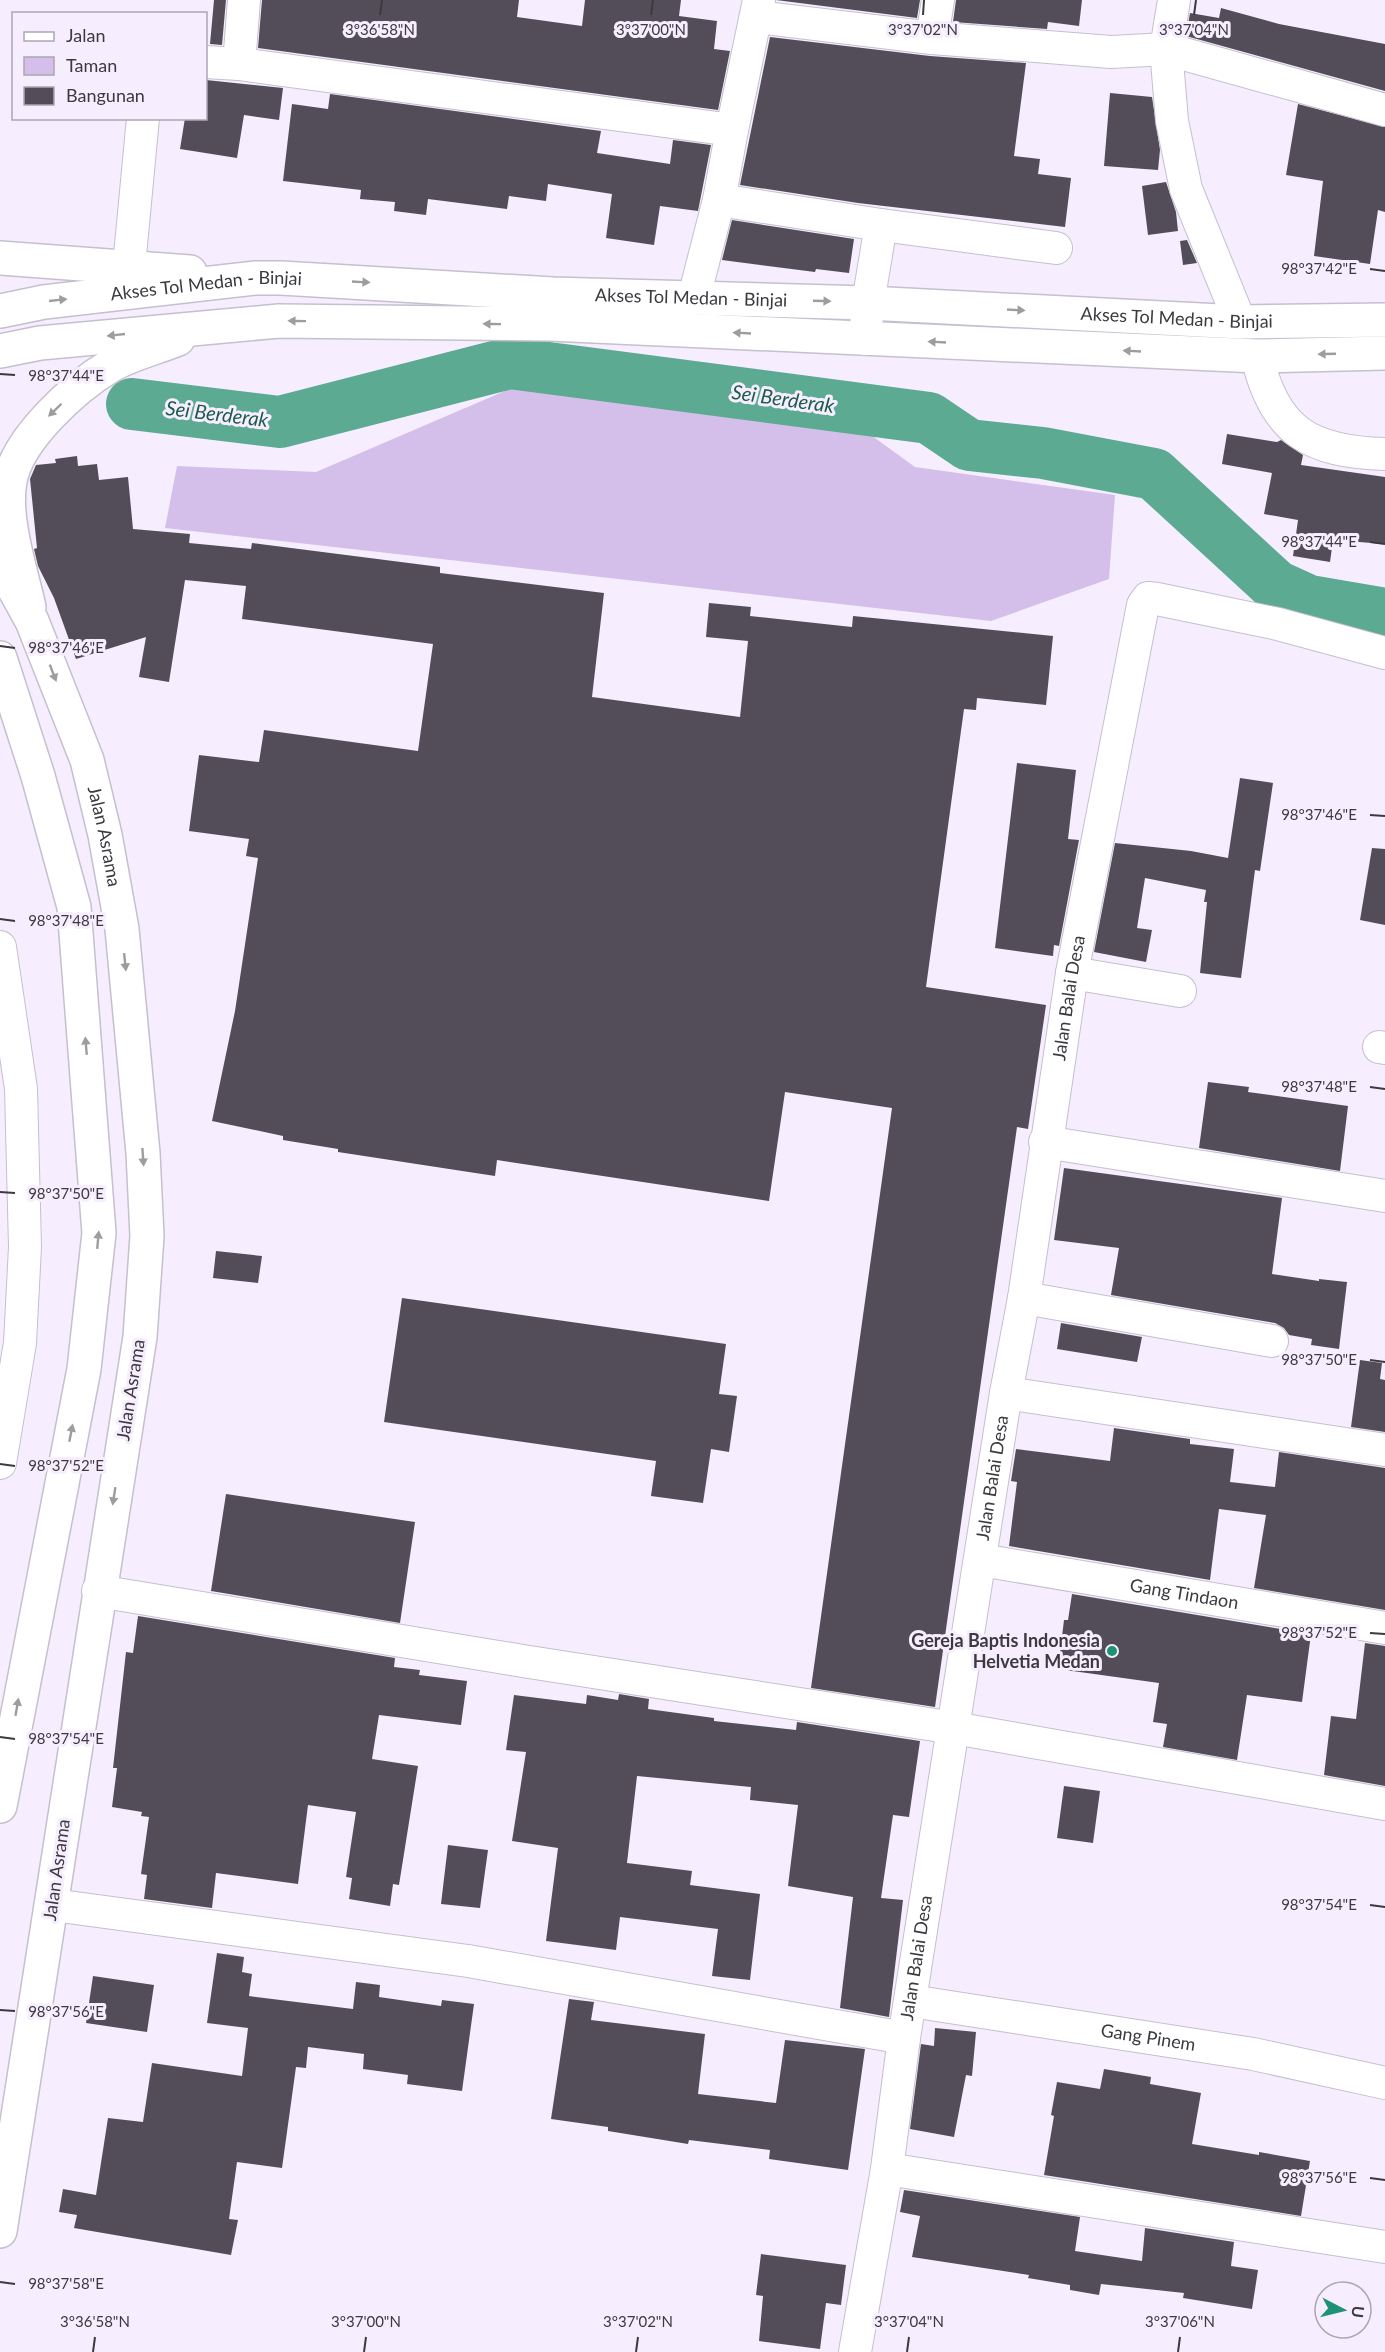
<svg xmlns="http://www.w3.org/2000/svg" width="1385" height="2352" font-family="Lato,sans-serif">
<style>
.green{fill:#d4bfea}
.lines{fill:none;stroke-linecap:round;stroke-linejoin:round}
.river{stroke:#5baa91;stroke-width:52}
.building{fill:#534d5a}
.minor-casing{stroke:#c6bfce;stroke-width:34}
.major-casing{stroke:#c6bfce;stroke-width:36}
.highway-casing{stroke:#c6bfce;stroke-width:36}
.minor{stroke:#fff;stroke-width:32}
.major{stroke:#fff;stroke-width:33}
.highway{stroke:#fff;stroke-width:33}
.oneway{fill:#9e9c9f}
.ticks{fill:none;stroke:#3c393f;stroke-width:2}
.poi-dot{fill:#1e9276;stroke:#f6eefe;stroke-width:2}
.labels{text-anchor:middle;stroke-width:6;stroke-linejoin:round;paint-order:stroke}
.street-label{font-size:18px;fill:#3c393f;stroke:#f6eefe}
.poi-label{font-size:18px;font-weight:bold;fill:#3c393f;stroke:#f6eefe;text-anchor:end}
.water-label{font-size:20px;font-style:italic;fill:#1d5c4b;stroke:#f6eefe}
.ticks-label{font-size:15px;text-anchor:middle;fill:#3c393f;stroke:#f6eefe;stroke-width:6;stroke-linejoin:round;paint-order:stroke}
</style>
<rect width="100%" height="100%" fill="#f6eefe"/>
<path class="green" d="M526 382 864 430 915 467 1115 495 1109 579 991 621 165 528 177 466 316 472Z"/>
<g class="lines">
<path class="river" d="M132 404 280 422 510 363 929 418 969 445 1043 453 1154 474 1276 586 1309 601 1385 614"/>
</g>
<path class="building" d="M214 0H226L222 45 210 44Z
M262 0H519L517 17 582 26 585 0H681L679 16 717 21 714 49 730 51 718 110 258 48Z
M776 0H920L917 18Z
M956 0H1082L1079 26 1048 22 1047 29 953 22Z
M1221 8 1279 24 1385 44V91L1186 36 1190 13 1219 18Z
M770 37 930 56 1026 63 1014 156 1040 159 1038 174 1071 178 1065 227 858 203 740 185Z
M206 80 283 88 279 120 244 115 237 158 180 149 185 118H206Z
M1110 93 1152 97 1160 150 1158 170 1104 166Z
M330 94 601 131 597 153 670 164 673 140 711 145 698 211 660 206 654 245 606 238 612 194 548 184 546 201 509 196 507 209 428 199 426 215 394 211 395 202 360 199 361 190 283 181 292 104 328 109Z
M1298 104 1385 127V212L1378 210 1370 264 1314 256 1323 181 1286 175Z
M1166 182 1176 212 1178 231 1148 235 1142 186Z
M732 220 854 239 849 273 816 269 815 272 722 260Z
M1187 240 1197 263 1183 265 1180 241Z
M1227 434 1277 442 1281 440 1303 455 1301 465 1385 477V544L1333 540 1330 562 1293 556 1298 520 1264 514 1272 473 1222 464Z
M77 456 78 466 97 464 99 480 128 477 133 529 190 534 189 543 251 549 252 543 440 567V573L604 593 592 697 740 717 748 641 706 637 709 603 751 607 750 616 852 627 853 616 1053 636 1046 705 977 698 976 710 964 709 926 987 1046 1005 1028 1129 1017 1127 935 1707 811 1688 892 1108 785 1092 769 1201 497 1160 495 1176 338 1152V1149L283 1140V1136L212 1121 235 1011 258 858 246 856 249 839 189 831 199 755 259 762 264 730 418 751 433 644 242 619 246 586 185 580 169 682 139 677 146 637 76 659 54 598 38 566 34 549 37 548 30 479 36 465 56 463 55 459Z
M1017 763 1076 770 1068 839 1079 840 1059 946 1054 945 1053 956 995 948Z
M1240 778 1273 783 1260 871 1255 870 1241 978 1200 973 1207 902H1204L1206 890 1145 878 1137 928 1152 930 1146 962 1094 952 1115 843 1191 851 1228 858Z
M1372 848 1385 849V925L1360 920Z
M1208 1082 1249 1087 1248 1092 1348 1106 1340 1171 1199 1148Z
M1064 1168 1282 1198 1272 1274 1319 1281V1279L1347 1282 1339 1349 1311 1345 1312 1339 1289 1335 1284 1328 1275 1323 1111 1295 1119 1248 1054 1240Z
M216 1251 262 1256 258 1283 213 1278Z
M402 1298 726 1344 719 1394 737 1396 729 1452 711 1449 703 1503 651 1496 656 1461 384 1422Z
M1061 1323 1142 1337 1137 1362 1057 1349Z
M1360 1360 1382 1363 1380 1379 1385 1380V1432L1351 1427Z
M1114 1428 1190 1439V1444L1234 1449 1230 1482 1275 1487 1279 1452 1385 1468V1610L1254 1588 1266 1515 1219 1509 1210 1580 1009 1546 1017 1482 1011 1481 1016 1449 1110 1461Z
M226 1494 415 1522 400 1623 211 1591Z
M1072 1594 1311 1634 1302 1702 1247 1695 1237 1760 1163 1747 1167 1724 1153 1722 1159 1683 1058 1669 1064 1620H1068Z
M138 1616 395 1658 394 1667 420 1670 419 1675 467 1681 461 1725 379 1715 372 1759 418 1766 399 1885 393 1884 390 1906 349 1899 352 1878 346 1877 356 1812 308 1805 298 1884 216 1873 212 1908 144 1899 147 1875 141 1874 149 1817 141 1816 142 1812 112 1807 117 1768H113L126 1652 133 1653Z
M1365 1643 1385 1646V1786L1324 1775 1331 1716 1356 1719Z
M619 1694 649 1699 648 1709 714 1718V1721L796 1730 797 1722 920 1741 909 1817 893 1815 881 1898 903 1900 889 2017 840 2008 853 1897 788 1886 798 1805 750 1800 751 1787 637 1776 627 1863 692 1871 690 1885 760 1894 750 1980 712 1976 718 1929 620 1917 616 1950 546 1941 558 1848 512 1841 526 1752 506 1750 514 1695 586 1704 587 1695 618 1700Z
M1064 1786 1100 1791 1093 1843 1057 1838Z
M448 1845 488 1850 480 1908 441 1904Z
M217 1953 244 1957 242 1972 252 1974 249 1996 353 2009 356 1982 380 1985 379 1997 441 2006 442 2000 474 2004 462 2091 407 2084 408 2075 363 2069 364 2054 308 2047 306 2068 296 2067 282 2168 237 2162 229 2219 238 2220 231 2255 74 2228 77 2215 59 2212 63 2189 96 2195 108 2118 143 2122 152 2063 242 2076 248 2028 207 2023Z
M93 1976 154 1985 147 2032 86 2023Z
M569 1999 594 2002 591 2020 705 2034 698 2094 776 2103 785 2040 865 2049 848 2170 769 2159 770 2150 689 2140 688 2144 608 2131V2127L551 2119Z
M935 2028 976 2032 972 2076 966 2075 954 2137 910 2129 921 2044 934 2046Z
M1104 2069 1151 2077 1150 2084 1201 2093 1192 2144 1259 2155V2152L1310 2161 1301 2216 1044 2175 1054 2116 1051 2115 1057 2082 1100 2089Z
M904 2190 1080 2217 1075 2251 1142 2261 1145 2228 1234 2242 1231 2266 1258 2270 1252 2309 1183 2298 1184 2293 1101 2284 1099 2295 1070 2290V2285L1028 2278 1029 2275 912 2257 920 2216 900 2212Z
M761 2254 846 2265 841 2305 826 2303 820 2349 759 2341 763 2296 756 2295Z"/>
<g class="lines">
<defs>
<g id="minor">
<path d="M1174 0 1166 49 1172 121 1186 189 1240 322"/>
<path d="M757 17 932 38 1111 52 1166 49 1385 110"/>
<path d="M932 38 938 0"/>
<path d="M206 62 239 64 732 130 759 0"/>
<path d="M239 64 244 0"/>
<path d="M719 200 881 225 1056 248"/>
<path d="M129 266 143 118"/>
<path d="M694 297 719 200 732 130"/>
<path d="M865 339 868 303 881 225"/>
<path d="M1257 356C1274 432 1311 452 1385 454"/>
<path d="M0 947 21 1089 25 1247 20 1343 0 1463"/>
<path d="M1072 973 1180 991"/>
<path d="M1379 1047 1385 1048"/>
<path d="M1045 1142 1385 1196"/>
<path d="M1024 1298 1272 1341"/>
<path d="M1006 1393 1385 1450"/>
<path id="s1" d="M981 1560 1385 1628"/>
<path d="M98 1591 529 1662 954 1728 1385 1804"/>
<path d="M53 1905 468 1961 904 2038"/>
<path id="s2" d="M911 2001 1253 2054 1385 2083"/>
<path d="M887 2169 1385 2247"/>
<path id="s3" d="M855 2352 887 2169 904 2038 1006 1393 1024 1298 1072 973 1143 605 1148 598 1157 599 1278 624 1385 653"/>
</g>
<g id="major">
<path d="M0 258 190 272"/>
<path id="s4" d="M0 311 44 302 256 278H281L553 294 868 303 1240 322 1385 320"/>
<path d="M0 351 40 343 279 321 550 324 1257 356 1385 353"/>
<path d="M29 607C21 571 3 518 10 481 17 439 75 387 110 366 130 354 156 348 178 339"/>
</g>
<g id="highway">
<path id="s5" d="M0 563 32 621 87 760 105 835 122 929 143 1153 147 1236 140 1337 0 2231"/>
<path d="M0 658 38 776 74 907 99 1233 84 1369 0 1806"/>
</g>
</defs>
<use href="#minor" class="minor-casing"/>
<use href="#major" class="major-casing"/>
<use href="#highway" class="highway-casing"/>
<use href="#minor" class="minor"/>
<use href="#major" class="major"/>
<use href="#highway" class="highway"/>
</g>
<defs><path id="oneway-solid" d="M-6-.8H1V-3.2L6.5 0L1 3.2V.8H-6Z" transform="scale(1.5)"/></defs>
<g class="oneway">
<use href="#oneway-solid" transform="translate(361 282) rotate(3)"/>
<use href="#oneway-solid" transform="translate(58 300) rotate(-6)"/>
<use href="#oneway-solid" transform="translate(822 301) rotate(2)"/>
<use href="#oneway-solid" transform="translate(1016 310) rotate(3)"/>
<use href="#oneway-solid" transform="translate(297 321) rotate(-179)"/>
<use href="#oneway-solid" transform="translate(492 324) rotate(-179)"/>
<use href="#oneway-solid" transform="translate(742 333) rotate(-177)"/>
<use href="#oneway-solid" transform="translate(116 335) rotate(174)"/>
<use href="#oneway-solid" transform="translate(937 342) rotate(-177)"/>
<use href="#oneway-solid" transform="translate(1132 351) rotate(-177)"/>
<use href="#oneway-solid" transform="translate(1327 354) rotate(178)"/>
<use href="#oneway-solid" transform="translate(55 410) rotate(136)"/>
<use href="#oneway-solid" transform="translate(53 673) rotate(69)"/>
<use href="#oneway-solid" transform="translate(125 962) rotate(84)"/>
<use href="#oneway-solid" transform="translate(86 1046) rotate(-95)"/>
<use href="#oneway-solid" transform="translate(143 1157) rotate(86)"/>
<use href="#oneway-solid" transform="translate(98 1240) rotate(-85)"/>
<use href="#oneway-solid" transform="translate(71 1433) rotate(-79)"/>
<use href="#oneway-solid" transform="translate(114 1496) rotate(99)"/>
<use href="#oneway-solid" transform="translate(17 1707) rotate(-80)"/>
</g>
<path class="ticks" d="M380 15 382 0M651 15 653 0M923 15 924 0M1194 15 1196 0M1370 269 1385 271M0 374 15 375M1370 542 1385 544M0 646 15 648M1370 815 1385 816M0 919 15 921M1370 1087 1385 1089M0 1192 15 1193M1370 1360 1385 1362M0 1464 15 1466M1370 1633 1385 1634M0 1737 15 1739M1370 1905 1385 1907M0 2010 15 2011M1370 2178 1385 2180M0 2282 15 2284M93 2352 95 2337M364 2352 366 2337M636 2352 638 2337M907 2352 909 2337M1178 2352 1180 2337"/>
<circle class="poi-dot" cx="1112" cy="1651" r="6"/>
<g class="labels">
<g class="street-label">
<text dy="6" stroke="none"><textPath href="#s4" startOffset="208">Akses Tol Medan - Binjai</textPath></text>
<text dy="6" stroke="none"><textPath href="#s4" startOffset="694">Akses Tol Medan - Binjai</textPath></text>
<text dy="6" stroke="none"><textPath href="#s4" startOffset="1180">Akses Tol Medan - Binjai</textPath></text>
<text dy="6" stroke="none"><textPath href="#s5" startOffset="294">Jalan Asrama</textPath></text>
<text dy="6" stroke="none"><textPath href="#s3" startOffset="1371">Jalan Balai Desa</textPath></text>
<text transform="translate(131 1390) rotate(-81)" y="6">Jalan Asrama</text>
<text dy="6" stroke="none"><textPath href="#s3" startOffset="885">Jalan Balai Desa</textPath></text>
<text dy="6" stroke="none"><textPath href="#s1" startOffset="206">Gang Tindaon</textPath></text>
<text transform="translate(57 1870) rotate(-82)" y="6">Jalan Asrama</text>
<text dy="6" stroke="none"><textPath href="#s3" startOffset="399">Jalan Balai Desa</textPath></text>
<text dy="6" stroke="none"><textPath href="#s2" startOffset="240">Gang Pinem</textPath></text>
</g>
<g class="poi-label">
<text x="1100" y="1647">Gereja Baptis Indonesia<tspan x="1100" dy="21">Helvetia Medan</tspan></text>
</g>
<g class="water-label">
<text transform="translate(783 399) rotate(8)" y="7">Sei Berderak</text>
<text transform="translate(217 414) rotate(7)" y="7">Sei Berderak</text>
</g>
</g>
<g class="ticks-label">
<text x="380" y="35">3°36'58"N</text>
<text x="651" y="35">3°37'00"N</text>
<text x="923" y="35">3°37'02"N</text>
<text x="1194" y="35">3°37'04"N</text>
<text x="1319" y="274">98°37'42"E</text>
<text x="66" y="381">98°37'44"E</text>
<text x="1319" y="547">98°37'44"E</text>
<text x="66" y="653">98°37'46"E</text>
<text x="1319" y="820">98°37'46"E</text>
<text x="66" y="926">98°37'48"E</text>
<text x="1319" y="1092">98°37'48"E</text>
<text x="66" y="1199">98°37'50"E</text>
<text x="1319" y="1365">98°37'50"E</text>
<text x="66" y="1471">98°37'52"E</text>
<text x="1319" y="1638">98°37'52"E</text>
<text x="66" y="1744">98°37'54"E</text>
<text x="1319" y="1910">98°37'54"E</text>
<text x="66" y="2017">98°37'56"E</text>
<text x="1319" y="2183">98°37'56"E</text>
<text x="66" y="2289">98°37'58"E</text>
<text x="95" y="2327">3°36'58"N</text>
<text x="366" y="2327">3°37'00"N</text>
<text x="638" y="2327">3°37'02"N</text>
<text x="909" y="2327">3°37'04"N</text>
<text x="1180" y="2327">3°37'06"N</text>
</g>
<rect x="12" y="12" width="195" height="108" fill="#f6eefe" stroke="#aca6b2" stroke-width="1.5"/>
<rect x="24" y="32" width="30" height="9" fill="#ffffff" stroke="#aca6b2" stroke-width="1.5"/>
<text x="66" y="42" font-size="18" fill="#3c393f">Jalan</text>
<rect x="24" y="57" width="30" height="18" fill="#d4bfea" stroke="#aca6b2" stroke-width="1.5"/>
<text x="66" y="72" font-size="18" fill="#3c393f">Taman</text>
<rect x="24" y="87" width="30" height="18" fill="#534d5a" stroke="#aca6b2" stroke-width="1.5"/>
<text x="66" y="102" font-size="18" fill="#3c393f">Bangunan</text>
<g transform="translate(1343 2310) rotate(97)"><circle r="28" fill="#f6eefe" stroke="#aca6b2" stroke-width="1.5"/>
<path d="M0-4.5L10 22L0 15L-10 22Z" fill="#1e9276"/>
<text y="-9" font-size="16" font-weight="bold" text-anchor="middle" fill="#3c393f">U</text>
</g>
</svg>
